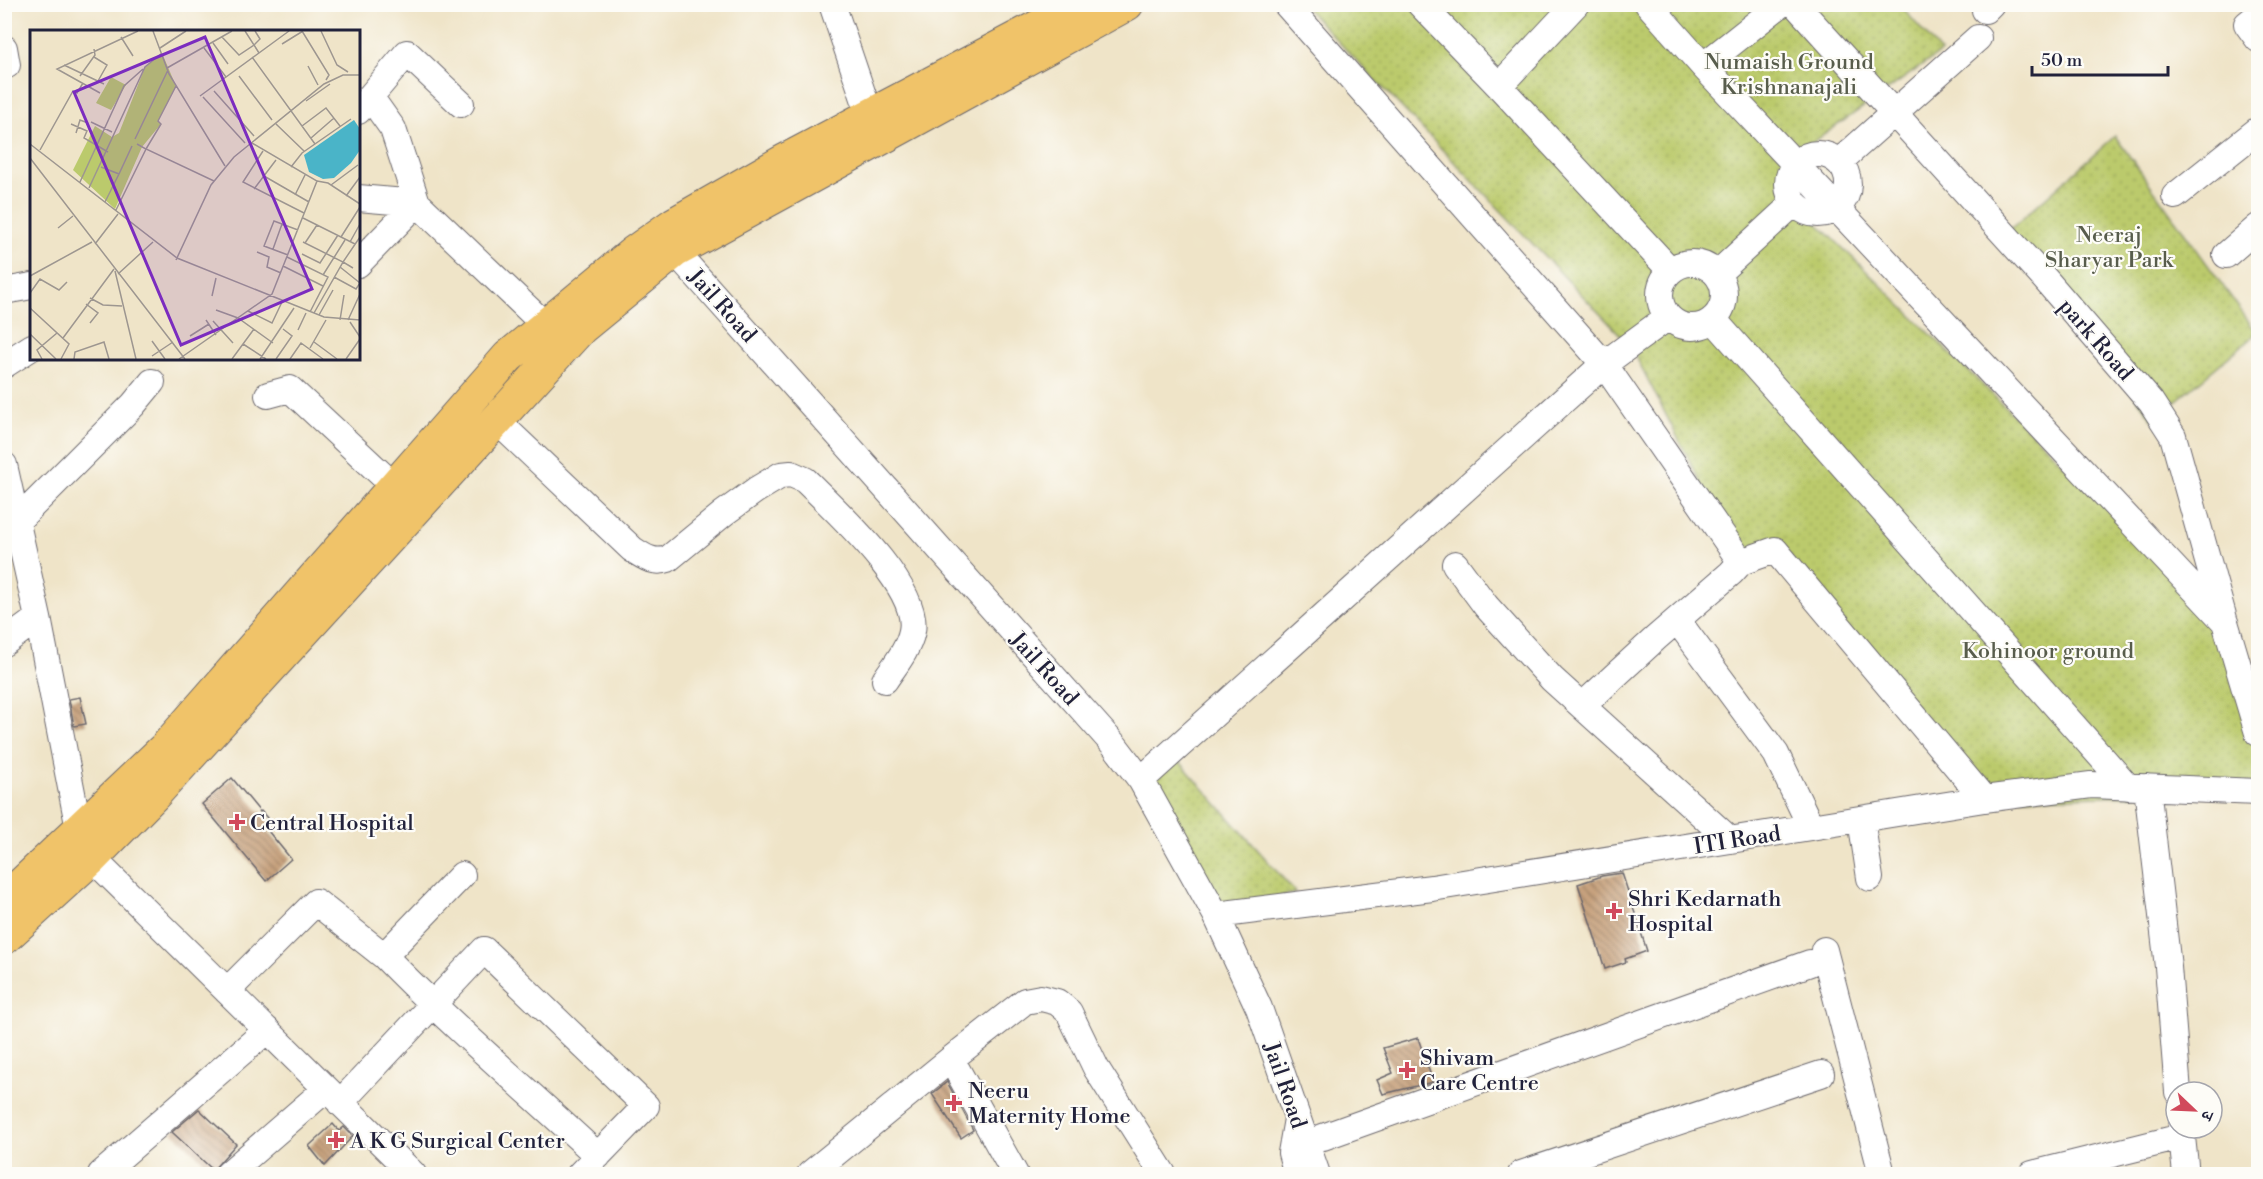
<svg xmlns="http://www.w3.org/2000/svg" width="2263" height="1179" font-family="'Libre Bodoni','Noto Serif Devanagari',serif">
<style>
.park{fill:url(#park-dots);stroke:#6e7654;stroke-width:1.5}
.building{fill:url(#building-back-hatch)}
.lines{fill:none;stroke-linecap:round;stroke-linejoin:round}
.minor-casing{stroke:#6a666c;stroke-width:28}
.major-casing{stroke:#6a666c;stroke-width:35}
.minor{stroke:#fff;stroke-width:26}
.major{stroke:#f0c369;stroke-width:33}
.poi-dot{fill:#d1495b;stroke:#fdfcf7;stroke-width:2}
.labels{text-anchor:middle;stroke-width:4.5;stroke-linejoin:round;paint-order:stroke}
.park-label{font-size:22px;fill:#585d4c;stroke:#fdfcf7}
.street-label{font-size:22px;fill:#22223b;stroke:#fdfcf7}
.poi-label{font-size:22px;fill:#22223b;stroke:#fdfcf7;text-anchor:start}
.inset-road{fill:none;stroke:#9d9690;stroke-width:1.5}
.view{fill:#7b2cbf;fill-opacity:0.15;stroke:#7b2cbf;stroke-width:3}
.inset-edge{fill:none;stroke:#22223b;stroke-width:3}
</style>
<defs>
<pattern id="park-dots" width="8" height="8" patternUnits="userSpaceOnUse" patternTransform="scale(1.5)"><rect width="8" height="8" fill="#bbca6c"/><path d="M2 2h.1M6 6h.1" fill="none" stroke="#a0ad5e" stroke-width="1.8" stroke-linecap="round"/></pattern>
<pattern id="building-back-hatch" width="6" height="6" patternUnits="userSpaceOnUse" patternTransform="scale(1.5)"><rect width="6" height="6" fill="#c7a27e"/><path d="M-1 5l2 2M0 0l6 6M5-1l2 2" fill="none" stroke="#a18468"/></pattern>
</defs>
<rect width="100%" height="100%" fill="#fdfcf7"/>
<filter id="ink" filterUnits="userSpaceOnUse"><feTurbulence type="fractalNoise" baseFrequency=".0167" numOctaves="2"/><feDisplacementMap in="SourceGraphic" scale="12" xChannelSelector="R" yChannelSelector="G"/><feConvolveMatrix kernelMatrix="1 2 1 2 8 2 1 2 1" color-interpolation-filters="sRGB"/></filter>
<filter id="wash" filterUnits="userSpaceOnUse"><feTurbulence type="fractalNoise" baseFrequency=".008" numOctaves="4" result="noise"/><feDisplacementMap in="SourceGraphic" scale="24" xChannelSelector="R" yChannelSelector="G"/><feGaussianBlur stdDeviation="1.35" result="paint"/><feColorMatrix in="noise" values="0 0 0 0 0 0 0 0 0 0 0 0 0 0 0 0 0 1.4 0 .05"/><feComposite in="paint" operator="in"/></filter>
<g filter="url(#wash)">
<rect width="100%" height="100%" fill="#efe4c8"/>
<path class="park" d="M1303 5H1900L1941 52 1801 151 1805 156 1807 213 2225 622 2258 733V792L1984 799 1775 548 1741 561 1630 345Z
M2115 136 2257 333 2153 420 2008 231Z
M1172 753 1296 893 1225 909 1149 777Z"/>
<g id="blocks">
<path class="building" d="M80 697 86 724 74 726 69 699Z
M232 778 260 812 261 811 274 826 268 831 291 859 266 881 202 804Z
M1622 873 1647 951 1625 959 1626 962 1605 969 1578 884 1602 876Z
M1418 1038 1433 1082 1383 1094 1377 1080 1393 1073 1383 1048Z
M947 1082 973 1130 961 1138 932 1094Z
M199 1109 236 1144 213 1170 172 1132Z
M333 1124 339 1131 344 1127 353 1136 325 1166 309 1146Z"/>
</g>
</g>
<g filter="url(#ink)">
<use href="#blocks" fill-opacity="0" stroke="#6a666c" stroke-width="1.5"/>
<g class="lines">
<defs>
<path id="minor" d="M832 4 870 116
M1286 4 1604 364 1668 317
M1420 4 1499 86 1576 4
M1648 4 1703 66 2225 622 2258 733
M1795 4 2045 279 2151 402 2173 436 2224 619
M1985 10 1991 4
M2258 15 2247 24 2258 39
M4 48 7 65
M1703 66 1781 4
M1499 86 1670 270
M358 111 407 53 461 104
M1788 184a30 30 0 1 1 60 0a30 30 0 1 1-60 0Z
M1839 162 1978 38
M2175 196 2258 130
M358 198 417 203 546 326
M664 239 1115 746 1141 780 1216 915 1259 1008 1317 1174
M2226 255 2258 227
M1660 295a32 32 0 1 1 64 0a32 32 0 1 1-64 0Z
M358 264 417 203 393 129 371 98
M1717 274 1793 204
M4 291 32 286
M1713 319 2128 787
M4 365 32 347
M268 395 290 389 394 486
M497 421 632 549C644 557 654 564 668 559L724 513 756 490 781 475 791 474 805 480C834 509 921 587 912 631 908 650 895 665 885 680
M4 465 38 618 79 829 92 858 413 1174
M5 528 17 521 133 405 152 382
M1455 564 1486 606 1552 679 1730 840
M1677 620 1776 754 1811 827
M4 643 38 618
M1582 706 1656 638 1731 573 1741 562
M1141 780 1604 364 1741 562 1775 550 1984 799
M2147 787 2168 967 2178 1092
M1861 819 1870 878
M1216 915 1432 888 1984 799 2091 785 2258 792
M1824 950 1882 1174
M384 956C452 1026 526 1089 598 1156
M227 991 316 902 384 956 462 875
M951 1059 1015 1174
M340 1103 484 950 646 1106 580 1174
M2181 1128 2186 1174
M1323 1137 1810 963
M101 1174 267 1030
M228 1174 326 1089
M810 1174 951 1059 1025 1001 1041 998 1057 1002 1069 1012 1096 1068 1163 1174
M1297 1174 1291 1153 1297 1119
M1521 1174 1821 1074
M2032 1174 2181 1137"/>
<path id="major" d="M4 901 166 747 508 357 633 253 674 224 784 161 1081 4
M4 938 92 858 153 796 581 328 675 251 1127 4"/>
</defs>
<use href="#minor" class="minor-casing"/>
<use href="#major" class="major-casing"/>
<use href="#minor" class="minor"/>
<use href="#major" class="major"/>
</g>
</g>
<g class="poi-dot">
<path d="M234 813h6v6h6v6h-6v6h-6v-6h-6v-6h6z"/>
<path d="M1611 902h6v6h6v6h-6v6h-6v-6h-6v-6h6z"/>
<path d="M1404 1061h6v6h6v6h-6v6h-6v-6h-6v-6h6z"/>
<path d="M951 1094h6v6h6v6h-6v6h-6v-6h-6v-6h6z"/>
<path d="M333 1131h6v6h6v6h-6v6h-6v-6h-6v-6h6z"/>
</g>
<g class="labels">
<g class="park-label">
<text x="1789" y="69">Numaish Ground<tspan x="1789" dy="25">Krishnanajali</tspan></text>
<text x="2109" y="242">Neeraj<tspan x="2109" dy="25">Sharyar Park</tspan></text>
<text x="2048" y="658">Kohinoor ground</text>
</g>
<g class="street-label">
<text transform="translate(723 305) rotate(48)" y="8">Jail Road</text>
<text transform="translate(2097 339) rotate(49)" y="8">park Road</text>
<text transform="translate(1045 668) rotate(48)" y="8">Jail Road</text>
<text transform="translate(1737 839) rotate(-9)" y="8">ITI Road</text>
<text transform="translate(1286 1085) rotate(71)" y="8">Jail Road</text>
</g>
<g class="poi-label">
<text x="250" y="830">Central Hospital</text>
<text x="1628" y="906">Shri Kedarnath<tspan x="1628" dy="25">Hospital</tspan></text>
<text x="1420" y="1065">Shivam<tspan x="1420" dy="25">Care Centre</tspan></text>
<text x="968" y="1098">Neeru<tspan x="968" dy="25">Maternity Home</tspan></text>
<text x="350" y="1148">A K G Surgical Center</text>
</g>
</g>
<g transform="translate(30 30)">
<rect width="330" height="330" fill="#efe4c8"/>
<path d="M132 23 146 56 128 91 131 94 112 117 85 179 43 140 65 96 82 107 89 103 115 37ZM81 47 96 55 81 80 66 73Z" fill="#bbca6c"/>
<path d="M324 90 330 99V120L321 133 304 148 293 149 279 142 274 125Z" fill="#4ab4c8"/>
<path class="inset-road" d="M123 1 139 44 195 136M225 1 230 9 224 15 229 23M272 1 299 45 296 50M291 1 307 35 318 42M91 7 103 26M192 7 209 25 224 15 215 1M183 13 198 34M252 14 273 1M130 18 156 1M174 18 196 47 259 1M64 27 77 35 68 51M222 27 285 114M34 35 74 54M278 36 288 55M137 38 202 1M50 46 65 25 64 19M209 46 242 90M146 56 128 91 131 94 116 119 184 151M184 61 224 106M70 63 27 39 108 1M170 66 196 47M173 67 215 113M276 71 300 54M61 92 82 102M41 94 57 101 54 108 78 122M246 94 274 121M272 96 296 78 310 96M46 103 50 90 58 93M281 108 304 88M105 109 138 40M0 114 147 228 294 287 330 290M10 120 43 61 47 63 53 53M233 121 213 152 274 183M0 128 155 329M71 137 89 144 75 172M261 137 272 123 321 89M89 144 102 116M234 146 279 172M287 151 298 153 330 174M50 152 94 56 113 39M301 155 328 135M59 158 115 37 132 23M224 159 246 130M265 165 275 145M316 166 330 147M86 180 116 119 107 114M273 188 325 214M28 198 43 186M311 207 330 177M273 212 313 232 284 283M320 212 330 194M275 213 287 195M65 214 88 184M243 219 252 194M227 222 239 227 237 237 251 243M272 224 290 233 308 205M258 225 234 216 244 191 268 200M257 227 298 247 280 282M146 230 181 155 204 127 294 54 313 45H330M253 236 293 256M310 237 330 253M323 238 313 232 330 207M85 241 106 329M88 244 123 212M293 245 315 210M0 246 62 212M304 247 326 259 330 253M0 263 10 249 29 260 37 252M182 266 186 248M60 268 73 275 92 276M56 274 68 283 60 293M0 278 39 314 31 329M186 280 208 288 243 313M218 281 242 293 252 272M289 285 303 260M176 290 186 305M310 290 314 265M318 290 330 264M183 291 203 313M320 292 330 307M268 300 276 283M0 304 26 329M160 306 179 294M33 308 84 239M122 311 135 329M284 312 307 329M213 314 236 329M280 318 296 290M122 326 143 312M12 329 7 320 27 303M44 329 45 322 74 312 79 329M149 329 242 264 287 151 222 113M202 329 224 299M230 329 264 278M246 329 262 306 253 299M260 329 271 313 293 329M316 329 330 309"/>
<path class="view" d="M175 7 282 259 151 315 44 62Z"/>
<rect width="330" height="330" class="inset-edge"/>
</g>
<rect width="2263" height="1179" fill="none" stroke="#fdfcf7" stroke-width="24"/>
<g transform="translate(2194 1110) rotate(113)"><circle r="28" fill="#fdfcf7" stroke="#a5a5ac" stroke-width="1.5"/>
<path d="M0-4.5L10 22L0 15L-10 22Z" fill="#d1495b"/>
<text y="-9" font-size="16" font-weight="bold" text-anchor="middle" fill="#22223b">उ</text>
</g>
<path d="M2032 66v9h136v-9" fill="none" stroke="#22223b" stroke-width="3"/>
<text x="2041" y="66" font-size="18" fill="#22223b" stroke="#fdfcf7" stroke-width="4.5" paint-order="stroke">50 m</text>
</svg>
